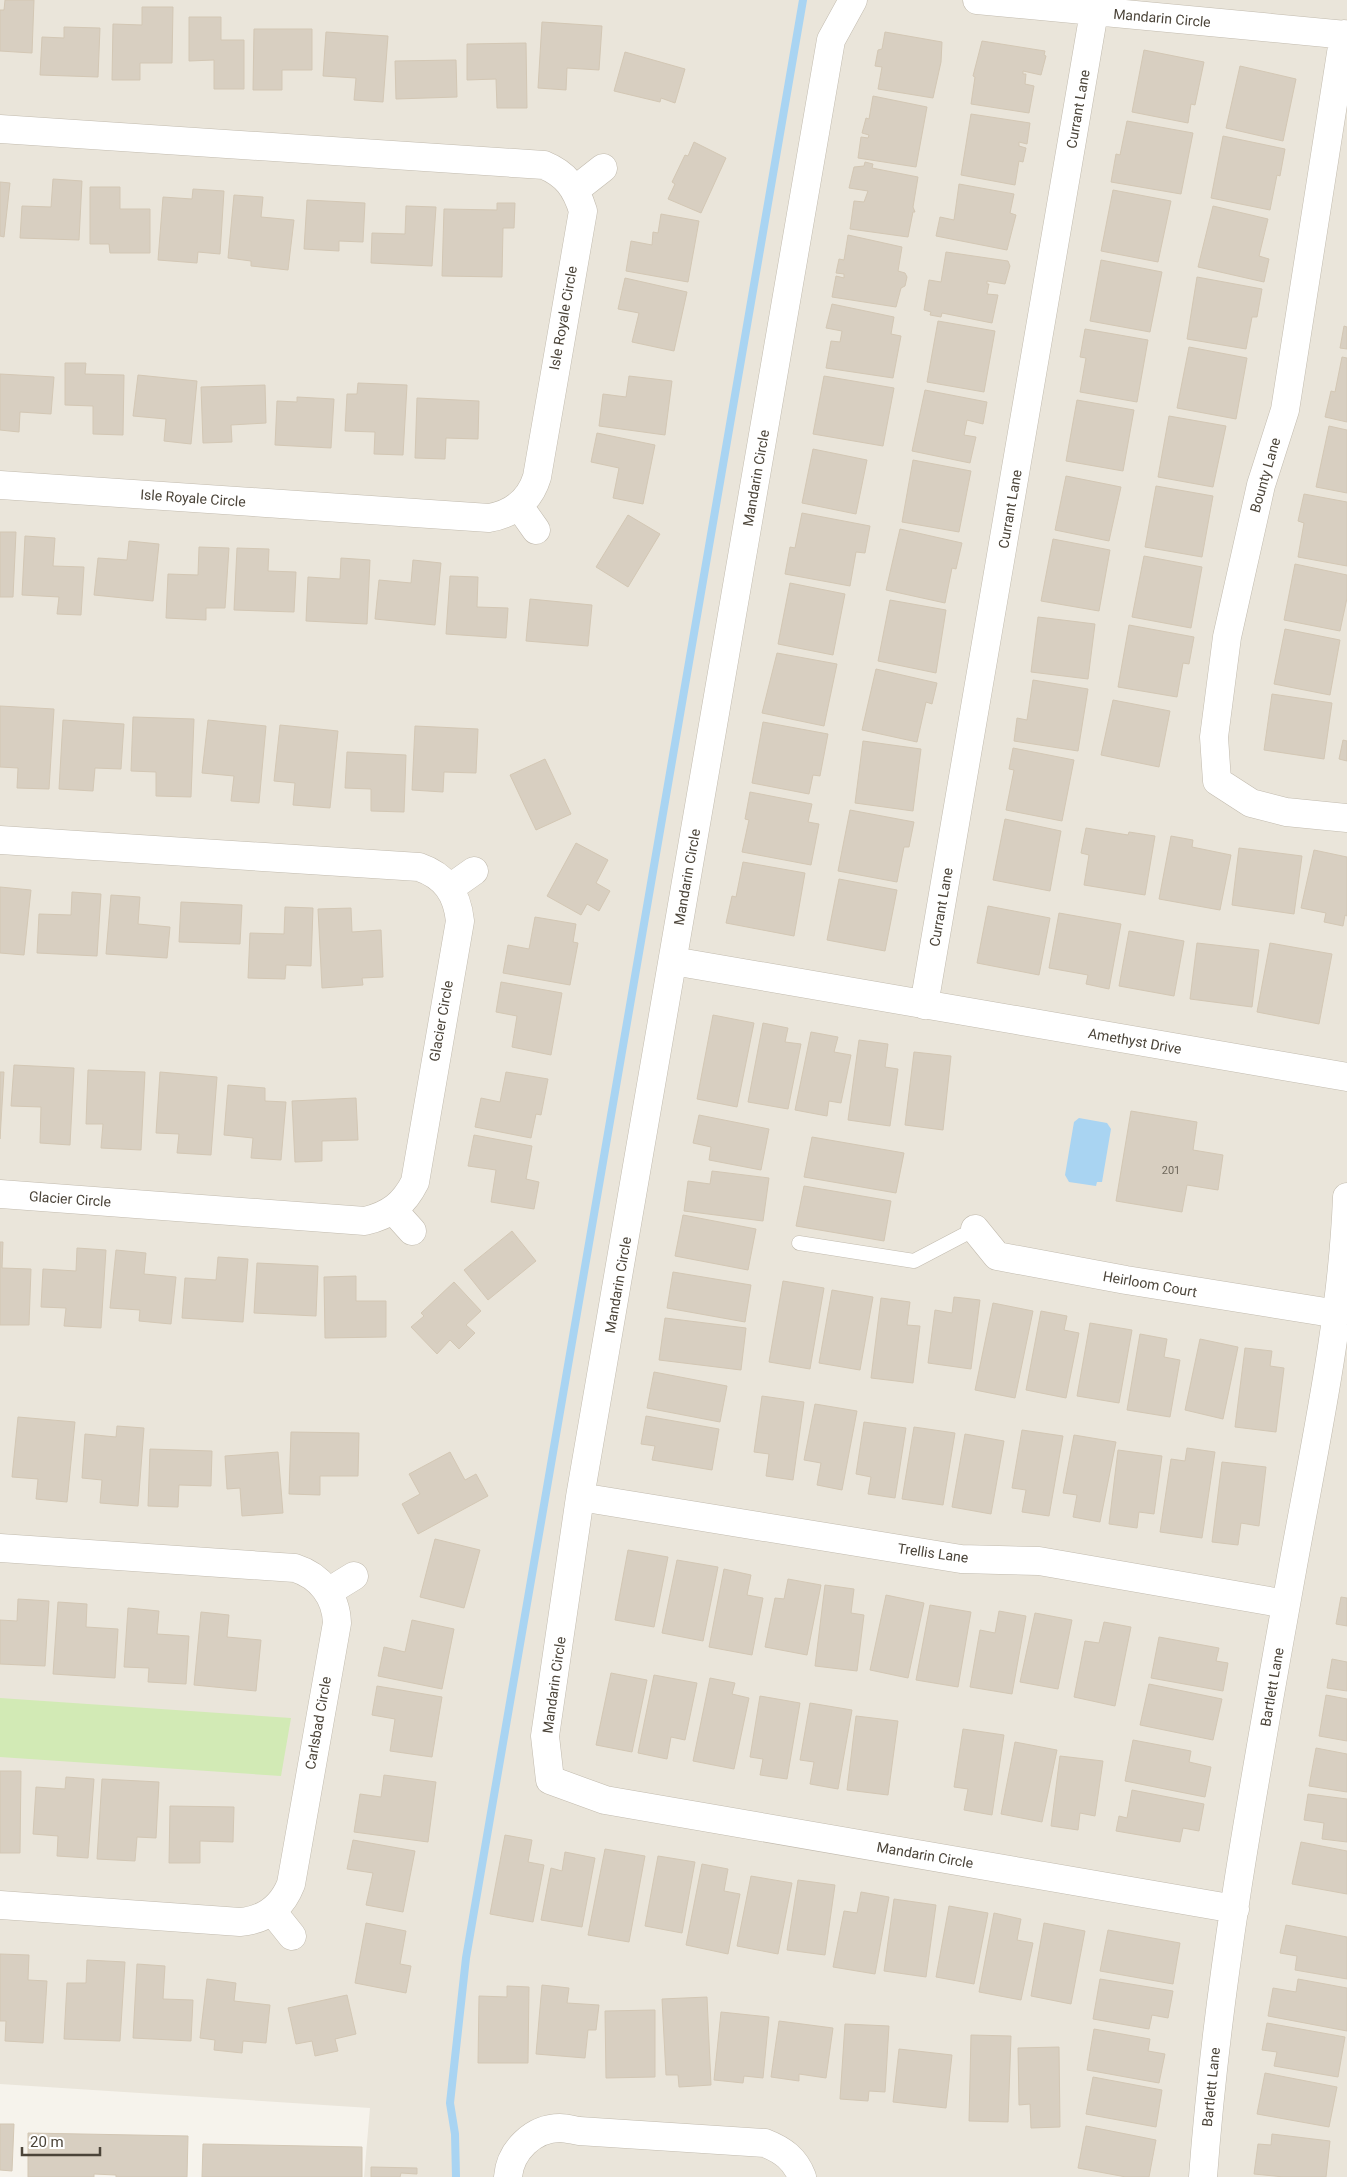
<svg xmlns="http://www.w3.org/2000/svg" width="1347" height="2177" font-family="Roboto,sans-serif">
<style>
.residential{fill:#eae5da}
.green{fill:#d2eab5}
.water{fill:#a9d4f2}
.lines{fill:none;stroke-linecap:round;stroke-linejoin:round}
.stream{stroke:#a9d4f2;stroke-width:8}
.building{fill:#d8cfc1;stroke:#d3c7b4}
.lane-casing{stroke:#c2bbae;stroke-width:15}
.street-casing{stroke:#c2bbae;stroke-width:29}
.lane{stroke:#fff;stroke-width:14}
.street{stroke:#fff;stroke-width:28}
.labels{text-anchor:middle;stroke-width:4.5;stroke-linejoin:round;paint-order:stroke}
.number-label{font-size:11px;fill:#6e675b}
.street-label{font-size:14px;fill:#4b4439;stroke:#fff}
</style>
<rect width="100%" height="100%" fill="#f6f3ec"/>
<path class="residential" d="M0 0H1347V2177H364L370 2108 0 2084Z"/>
<path class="green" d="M0 1698 291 1718 281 1776 0 1757Z"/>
<path class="water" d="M1079 1118 1107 1123 1111 1129 1102 1182H1097L1096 1186 1069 1182 1065 1175 1074 1122Z"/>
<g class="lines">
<path class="stream" d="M456 2177 455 2134 450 2103 466 1958 803 0"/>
</g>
<path class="building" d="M5 0H34L32 53 0 51V10H4Z
M142 7H173L172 63H140V80H112L113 24 142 25Z
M189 17H221V40H244V89H214V60L189 61Z
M542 22 602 26 599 70 567 68 566 90 538 88Z
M64 27 100 28 98 77 40 75 42 37 64 38Z
M254 29H312V70H282V90H253Z
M326 32 388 36 383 102 354 100 356 78 323 76Z
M885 32 942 42 941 62 933 98 878 89 882 67 875 66 878 50 882 49Z
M982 41 1045 51 1044 55 1046 56 1041 75 1023 71V74H1026L1025 84 1034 86 1029 113 971 104 975 77 973 76Z
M526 43 527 108H497L496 79 467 80V44Z
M1144 50 1204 62 1195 105 1191 104 1188 123 1132 112Z
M625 52 685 69 675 103 661 98 660 102 614 91Z
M456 60 457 97 396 99 395 61Z
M1240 66 1296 79 1283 141 1226 128Z
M873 96 927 107 916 167 858 158 861 137 868 138 869 135 862 133 866 118 869 119Z
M971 114 1030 123 1027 144 1019 142V146L1026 148 1023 162 1019 161 1015 185 961 175Z
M1127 121 1193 133 1181 194 1111 182 1116 154 1120 155Z
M1223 136 1285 149 1280 176 1277 175 1270 210 1211 198Z
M694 142 726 158 701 213 668 199 675 184 672 182 685 155 688 156Z
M865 162 873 164 872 168 918 177 913 207 915 212H913L908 237 850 229 854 201 864 202 868 191 849 188 854 167 864 166Z
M53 179 82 181 79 240 20 238 22 206 51 207Z
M0 182 10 183 4 237 0 236Z
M959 184 1014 194 1010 213 1016 215 1007 250 936 236 940 217 954 220Z
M90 187H120V209H150V253H110L109 244H90Z
M193 189 224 191 220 254 198 252 197 263 158 260 163 197 192 199Z
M1113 190 1171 201 1158 262 1101 251Z
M234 195 263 197 261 217 294 220 288 270 251 266V261L228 258Z
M307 200 365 203 363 242 339 241V251L304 249Z
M497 203H515L514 228H503L502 277 442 276 444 209 497 210Z
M406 206 436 207 432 266 371 263 372 233 405 234Z
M1213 206 1268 219 1259 256 1269 259 1264 282 1198 267Z
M661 214 699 221 688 282 626 271 631 241 652 245 653 232 658 233Z
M848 235 902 247 898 271 905 273 907 277 905 286 901 288 896 307 832 297 836 276 844 278V274L836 273 839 259 844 260Z
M946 252 1008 261 1010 266 1005 284 987 281V284H989L987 294 998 295 992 323 942 313 941 317 930 315 931 312 924 310 929 280 941 282Z
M1101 260 1162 272 1150 332 1090 321Z
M1197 277 1262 289 1257 317H1252L1246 349 1187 339Z
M625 278 687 292 674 351 632 342 639 313 618 309Z
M832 304 894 317 891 334 901 336 893 378 826 368 831 341 840 342 842 331 826 328Z
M938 321 995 331 984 392 927 382Z
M1344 326 1347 327V349L1340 348Z
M1085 329 1148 340 1137 402 1080 392 1086 358 1080 357Z
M1189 347 1247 358 1236 419 1177 408Z
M1342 357 1347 358V422L1325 417 1331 391 1335 392Z
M65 363H86L85 374 124 375 123 435 93 434V406L65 405Z
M0 374 54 377 51 414 20 412 19 432 0 430Z
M138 375 197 381 191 444 164 441 166 419 133 416Z
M629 376 672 381 665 435 599 426 603 394 626 397Z
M824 376 894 388 883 446 813 434Z
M358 383 407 385 403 455 374 454 375 432 345 431 347 394H357Z
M265 385 266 423 231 425 232 442 203 443 201 387Z
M925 390 987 402 983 424 967 420 964 435 976 437 970 463 912 451Z
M297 397 334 399 331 448 275 445 277 401 297 402Z
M417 398 479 401 478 439 446 438 445 459 415 458Z
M1077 400 1134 410 1123 471 1066 461Z
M1169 416 1226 426 1213 487 1158 477Z
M1329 426 1347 430V493L1316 487Z
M597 433 655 445 643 504 613 498 619 468 591 462Z
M813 449 867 460 856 514 802 503Z
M913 460 971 471 959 532 902 522Z
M1066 476 1121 487 1109 541 1055 530Z
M1156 486 1213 496 1202 557 1145 547Z
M1304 494 1347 502V566L1298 557 1304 523 1298 521Z
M802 513 870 526 865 553 856 552 850 586 785 574 790 547 795 548Z
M628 515 660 534 628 587 596 567Z
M900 529 962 543 956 569 952 568 945 603 886 590Z
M0 532H16L13 597H0Z
M25 536 55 538 53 566 84 567 81 615 57 614 59 597 22 595Z
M1053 539 1110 550 1099 611 1041 601Z
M129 541 159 544 153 601 94 595 98 558 127 560Z
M199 547 229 548 225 608H206V620L166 618 168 574 198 575Z
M237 548 269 549 268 571 296 572 294 612 234 610Z
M1144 556 1202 567 1191 628 1132 617Z
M341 558 370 560 367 624 306 621 308 577 340 579Z
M413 560 441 563 435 625 375 619 379 580 411 583Z
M1295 564 1347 575V598L1340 631 1284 620Z
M450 576 478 577 477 607 508 608 506 638 446 634Z
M790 583 845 594 833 655 778 644Z
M530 599 592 605 588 646 526 641Z
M890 600 946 610 936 673 878 661Z
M1038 617 1095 624 1088 679 1031 672Z
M1129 625 1194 637 1189 664 1183 663 1177 697 1118 687Z
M1285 629 1340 640 1330 695 1274 684Z
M777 653 837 664 824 726 762 713Z
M876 669 937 683 932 704 926 702 917 742 862 730Z
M1033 680 1088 689 1078 751 1014 741 1017 718 1027 720Z
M1272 694 1332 703 1324 759 1264 750Z
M1113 700 1170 711 1159 767 1101 755Z
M0 706 54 709 49 789 17 788 18 768 0 767Z
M133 717 194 719 191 797 156 796V772L131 771Z
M63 720 124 724 121 769 95 768 93 791 59 789Z
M208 720 266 726 259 803 231 801 234 776 202 773Z
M763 722 828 734 820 776 813 775 809 794 752 783Z
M280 725 338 731 330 808 293 805 295 783 274 781Z
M415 726 478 729 476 773 444 772 443 792 412 790Z
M1343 740 1347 741V761L1339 759Z
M863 741 921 749 913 811 855 803Z
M1013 748 1074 760 1062 821 1006 810 1014 770 1009 769Z
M347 752 406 755 404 812 371 811V789L345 788Z
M545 759 571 814 536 830 510 775Z
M750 792 812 804 808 822 819 824 811 865 742 852 749 820 745 819Z
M850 810 914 822 909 847H904L897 882 838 871Z
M1005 819 1061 831 1050 891 993 880Z
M1086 828 1128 835 1129 832 1155 836 1145 895 1084 885 1089 855 1081 853Z
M1171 836 1193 840 1192 847 1231 855 1220 910 1159 899Z
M576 843 608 860 596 883 610 891 599 911 587 904 581 915 547 896Z
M1239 848 1302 856 1294 914 1232 905Z
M1314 850 1347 857V916L1345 915 1343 926 1324 922 1326 913 1301 908Z
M743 862 805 873 794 936 726 923 732 896 736 897Z
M839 879 897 890 885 951 827 940Z
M0 887 31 890 24 955 0 953Z
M72 892 101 894 97 956 37 953 39 914 71 915Z
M111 895 140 897 138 924 170 927 167 958 106 954Z
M181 902 242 905 240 944 179 942Z
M988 906 1050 918 1039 975 977 963Z
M285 907 313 908 311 966 286 965 285 979 248 978 250 933 284 934Z
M351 908 352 932 381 930 383 977 362 978 363 985 322 988 318 909Z
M1059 913 1121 924 1109 989 1086 984 1088 975 1049 968Z
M535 917 576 924 573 942 578 943 570 985 503 973 508 945 529 949Z
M1129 931 1184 941 1174 996 1119 986Z
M1197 943 1259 950 1252 1007 1190 999Z
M1270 943 1332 954 1319 1024 1257 1012Z
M501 982 562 993 551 1055 512 1047 517 1016 496 1012Z
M713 1015 754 1023 737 1107 697 1099Z
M763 1023 788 1028 785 1042 801 1044 788 1109 748 1102Z
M811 1032 838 1037 834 1052 851 1055 841 1103 829 1101 827 1116 795 1110Z
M859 1040 888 1044 885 1067 898 1069 890 1126 848 1120Z
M914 1052 951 1056 943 1130 905 1125Z
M14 1065 74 1068 70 1145 40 1143 41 1107 11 1106Z
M88 1070 145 1072 141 1150 101 1148 103 1124H86Z
M0 1072H4L0 1139Z
M160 1072 217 1077 211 1155 177 1153 179 1134 156 1133Z
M506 1072 548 1079 541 1115 536 1114 531 1138 475 1127 481 1098 500 1102Z
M228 1085 265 1088V1101L286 1102 281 1160 251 1158 253 1138 224 1135Z
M356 1098 358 1140 322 1141V1161L295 1162 292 1101Z
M1131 1111 1197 1122 1193 1150 1223 1155 1218 1190 1187 1185 1182 1212 1116 1201Z
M699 1115 769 1129 761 1170 709 1160 711 1147 693 1143Z
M474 1135 532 1146 526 1179 539 1182 534 1209 491 1202 496 1170 468 1166Z
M812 1137 904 1153 896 1193 804 1177Z
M712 1171 769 1178 763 1221 684 1211 688 1181 710 1184Z
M804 1186 891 1201 884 1241 796 1226Z
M683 1215 756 1229 748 1270 675 1256Z
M512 1231 536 1261 488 1300 464 1270Z
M0 1242H3L2 1268 31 1269 29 1325H0Z
M77 1248 106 1250 101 1328 64 1326 66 1308 41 1307 43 1269 76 1271Z
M116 1250 146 1253 144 1274 176 1277 171 1324 139 1321 140 1310 110 1308Z
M218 1257 248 1259 243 1322 182 1318 185 1278 216 1280Z
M257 1263 318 1266 316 1316 254 1313Z
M673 1272 751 1285 745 1322 667 1308Z
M356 1276V1301H386V1337L325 1338 324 1277Z
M783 1281 824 1288 810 1369 769 1362Z
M454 1282 481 1311 466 1325 475 1333 459 1349 450 1340 437 1354 411 1327 424 1316 421 1313Z
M832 1290 873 1297 860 1370 819 1363Z
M954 1297 980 1300 971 1369 928 1363 935 1310 952 1313Z
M881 1298 910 1302 907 1325 920 1326 913 1383 871 1378Z
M993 1303 1033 1311 1015 1398 975 1390Z
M1041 1311 1067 1316 1064 1330 1079 1333 1066 1398 1026 1390Z
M665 1318 746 1328 741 1370 659 1360Z
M1090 1323 1132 1330 1119 1403 1077 1396Z
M1140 1334 1167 1339 1164 1357 1180 1360 1170 1417 1127 1410Z
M1200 1339 1238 1347 1223 1419 1185 1410Z
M1245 1348 1272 1351 1270 1366 1284 1368 1276 1432 1235 1427Z
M654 1372 727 1386 720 1422 647 1408Z
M762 1396 804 1402 793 1480 766 1476 769 1454 754 1452Z
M815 1404 857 1411 842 1490 817 1485 821 1463 804 1460Z
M646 1416 719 1429 712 1470 652 1460 655 1446 641 1444Z
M18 1417 75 1422 67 1502 36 1499 38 1479 12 1477Z
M864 1422 906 1428 895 1498 868 1494 871 1477 856 1474Z
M117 1426 144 1428 138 1506 100 1503 102 1480 82 1478 85 1434 116 1437Z
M914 1427 955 1433 943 1505 902 1499Z
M1022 1430 1063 1436 1049 1516 1022 1512 1026 1490 1012 1488Z
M291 1432 359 1433 358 1476H320V1495L289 1494Z
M965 1434 1004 1441 991 1514 952 1507Z
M1074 1435 1116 1442 1100 1522 1073 1517 1077 1495 1063 1493Z
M1187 1448 1215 1452 1202 1538 1160 1532 1171 1459 1185 1461Z
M150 1449 212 1451 211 1486 179 1485 178 1507 148 1506Z
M1118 1450 1162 1456 1154 1514 1139 1512 1137 1528 1109 1524Z
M278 1452 283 1513 242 1516 240 1488 227 1489 225 1456Z
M450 1452 465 1480 476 1474 488 1496 418 1534 402 1504 420 1494 409 1474Z
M1222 1462 1266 1467 1259 1526 1241 1523 1238 1545 1212 1542Z
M435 1539 480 1550 464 1608 420 1597Z
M628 1550 668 1557 654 1627 615 1620Z
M677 1560 718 1567 703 1641 662 1633Z
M724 1569 751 1575 747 1595 763 1598 752 1655 709 1647Z
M788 1579 821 1585 807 1655 765 1647 775 1598 784 1599Z
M825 1585 854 1589 851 1613 864 1615 857 1671 815 1666Z
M886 1595 924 1603 908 1678 870 1670Z
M1341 1597 1347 1598V1626L1336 1624Z
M18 1599 49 1601 45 1666 0 1664V1620L17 1621Z
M58 1602 87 1604 86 1627 118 1629 115 1678 53 1674Z
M930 1605 971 1612 958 1687 916 1680Z
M128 1608 159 1611 157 1634 189 1636 186 1684 148 1682 149 1668 124 1667Z
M999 1611 1026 1616 1012 1694 970 1687 980 1630 995 1633Z
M201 1612 229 1615 227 1637 261 1640 256 1691 194 1685Z
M1035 1613 1072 1620 1058 1689 1020 1682Z
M412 1620 454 1629 442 1689 378 1676 384 1647 405 1652Z
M1104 1622 1131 1627 1115 1706 1074 1697 1085 1641 1099 1643Z
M1159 1637 1219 1648 1216 1661 1228 1663 1223 1691 1151 1678Z
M1332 1659 1347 1662V1691L1327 1688Z
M611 1673 647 1680 632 1752 596 1745Z
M654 1675 697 1683 685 1740 671 1737 667 1759 638 1753Z
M710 1678 735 1683 732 1694 749 1698 734 1769 693 1761Z
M1149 1684 1222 1699 1213 1740 1140 1725Z
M377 1686 442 1697 432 1757 390 1751 395 1719 372 1715Z
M1326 1695 1347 1699V1741L1319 1736Z
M760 1696 800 1703 787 1779 760 1775 763 1759 750 1757Z
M810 1703 852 1710 838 1789 810 1784 814 1762 800 1760Z
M856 1716 898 1721 888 1795 847 1790Z
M963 1729 1004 1735 992 1815 964 1810 968 1789 954 1787Z
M1133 1740 1191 1751 1189 1762 1211 1767 1205 1797 1125 1781Z
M1015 1742 1057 1750 1042 1822 1001 1814Z
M1316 1748 1347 1754V1792L1309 1786Z
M1060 1756 1103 1761 1095 1816 1080 1813 1078 1830 1051 1826Z
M0 1771H21L20 1853H0Z
M384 1775 436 1782 428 1842 354 1832 360 1794 381 1797Z
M66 1777 94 1779 88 1858 57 1856 58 1836 33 1834 36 1787 65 1789Z
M102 1779 159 1782 156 1838 137 1837 135 1861 97 1859Z
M1132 1790 1204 1804 1199 1831 1183 1828 1180 1842 1116 1831 1119 1816 1127 1818Z
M1308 1794 1347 1799V1842L1322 1839 1324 1823 1304 1820Z
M170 1806 234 1807 233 1842 200 1841V1863H169Z
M505 1835 532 1840 528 1862 544 1865 533 1922 490 1914Z
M353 1840 415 1851 403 1912 366 1905 373 1873 347 1869Z
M1301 1842 1347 1851V1894L1292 1884Z
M605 1849 645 1856 629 1942 588 1935Z
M565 1852 595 1858 582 1927 541 1920 551 1868 562 1871Z
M658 1856 695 1862 682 1933 645 1926Z
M702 1864 728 1869 724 1891 740 1894 728 1954 686 1945Z
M751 1876 792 1883 778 1954 737 1946Z
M798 1880 835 1885 825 1955 787 1950Z
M861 1892 889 1897 875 1974 833 1967 844 1911 857 1913Z
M894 1899 936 1905 926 1977 884 1971Z
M949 1906 988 1913 974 1984 936 1977Z
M994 1913 1021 1919 1017 1940 1033 1943 1021 2000 979 1992Z
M366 1923 406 1931 400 1964 411 1966 406 1993 355 1983Z
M1044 1923 1085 1931 1071 2004 1031 1996Z
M1286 1925 1347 1937V1979L1295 1970 1297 1956 1280 1953Z
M1108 1930 1180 1943 1173 1984 1100 1971Z
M0 1954 29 1955 28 1980 47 1981 43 2043 5 2041 6 2021H0Z
M87 1960 125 1962 120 2041 64 2039 67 1983H86Z
M137 1964 165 1966 163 1999 193 2000 191 2041 133 2038Z
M207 1979 236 1983 234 2001 270 2005 266 2043 243 2041 242 2053 214 2050 215 2040 200 2038Z
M1100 1979 1173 1991 1168 2018 1152 2015 1149 2029 1093 2019Z
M1298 1979 1347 1988V2031L1268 2016 1273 1988 1296 1992Z
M542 1985 569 1988 567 2003 599 2005 596 2030H588L585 2058 536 2054Z
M507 1986 529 1987 528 2063H478L479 1996 507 1997Z
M347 1995 356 2034 335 2039 338 2051 315 2056 312 2041 296 2044 288 2008Z
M707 1997 711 2085 679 2087 678 2075H666L662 1999Z
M655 2010V2077L606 2078 605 2011Z
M721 2012 769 2017 763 2078 744 2076 743 2083 714 2080Z
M779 2021 833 2028 826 2078 799 2074V2081L771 2077Z
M1267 2023 1345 2037 1338 2077 1274 2066 1277 2052 1262 2050Z
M845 2024 889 2026 885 2092 869 2091 868 2101 840 2099Z
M1094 2029 1150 2039 1148 2051 1165 2054 1159 2083 1087 2070Z
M971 2035 1011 2036 1008 2122 969 2121Z
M1059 2047 1060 2127 1031 2128 1030 2104 1019 2105 1018 2048Z
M899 2049 952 2055 946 2108 893 2102Z
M1265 2073 1337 2087 1329 2127 1257 2114Z
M1093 2077 1162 2090 1156 2127 1086 2114Z
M0 2124H14L12 2171 0 2170Z
M1086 2126 1156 2140 1149 2177H1126L1078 2168Z
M28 2133 188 2136 187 2177H116V2175L94 2174V2177H28Z
M1272 2134 1330 2141 1326 2177H1284L1254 2174 1258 2144 1271 2145Z
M203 2144 362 2147V2177H202Z
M371 2167 417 2168V2174L401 2173 400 2177H371Z"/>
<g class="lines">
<defs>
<path id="lane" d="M799 1243 914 1261 975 1229"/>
<path id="street" d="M853 0 831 40 580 1497 545 1736 550 1780 605 1800 1235 1909
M977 0 1347 35
M1344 34 1285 410 1261 485 1227 637 1214 737 1217 781 1251 803 1286 812 1347 818
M0 129 544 165C566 174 576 188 583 211L537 477C530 500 513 514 489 518L0 485
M575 190 603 168
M519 506 536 530
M0 840 419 867C445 876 457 893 460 921L415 1182C404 1204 390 1215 365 1221L0 1194
M450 888 474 871
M673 961 1347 1077
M924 1005 1094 12
M394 1211 412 1231
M975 1229 997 1256 1126 1280 1338 1314
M580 1497 961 1559 1039 1561 1286 1604
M0 1548 295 1568C320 1576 336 1596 337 1623L291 1884C282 1907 265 1920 240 1922L0 1905
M328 1592 354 1576
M272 1911 292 1936
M508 2177C510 2151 533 2128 560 2128 566 2128 573 2130 579 2131L765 2143C783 2150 795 2159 802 2177
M1203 2177C1218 1974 1256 1772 1292 1571 1314 1448 1342 1324 1347 1197"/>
</defs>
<use href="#lane" class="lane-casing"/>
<use href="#street" class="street-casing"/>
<use href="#lane" class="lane"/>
<use href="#street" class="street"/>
</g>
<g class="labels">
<g class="number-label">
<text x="1171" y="1174">201</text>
</g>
<g class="street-label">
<text transform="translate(1162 18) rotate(5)" y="5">Mandarin Circle</text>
<text transform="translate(1078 109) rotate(-80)" y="5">Currant Lane</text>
<text transform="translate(563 318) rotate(-80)" y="5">Isle Royale Circle</text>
<text transform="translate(1265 475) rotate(-74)" y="5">Bounty Lane</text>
<text transform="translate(756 478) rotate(-80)" y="5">Mandarin Circle</text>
<text transform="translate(193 498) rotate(4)" y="5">Isle Royale Circle</text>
<text transform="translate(1010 509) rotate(-80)" y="5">Currant Lane</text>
<text transform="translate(687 877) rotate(-80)" y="5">Mandarin Circle</text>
<text transform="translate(941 907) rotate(-80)" y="5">Currant Lane</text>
<text transform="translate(441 1021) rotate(-80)" y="5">Glacier Circle</text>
<text transform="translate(1135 1041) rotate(10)" y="5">Amethyst Drive</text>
<text transform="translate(70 1199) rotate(4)" y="5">Glacier Circle</text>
<text transform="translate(1150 1284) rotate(10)" y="5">Heirloom Court</text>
<text transform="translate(618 1285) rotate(-80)" y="5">Mandarin Circle</text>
<text transform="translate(933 1553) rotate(8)" y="5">Trellis Lane</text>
<text transform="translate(554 1685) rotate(-82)" y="5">Mandarin Circle</text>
<text transform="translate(1272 1687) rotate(-80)" y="5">Bartlett Lane</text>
<text transform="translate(318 1723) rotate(-80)" y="5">Carlsbad Circle</text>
<text transform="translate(925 1855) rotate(10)" y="5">Mandarin Circle</text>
<text transform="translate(1211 2087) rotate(-84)" y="5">Bartlett Lane</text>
</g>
</g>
<path d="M22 2147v8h78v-8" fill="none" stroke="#4b4439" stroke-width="2.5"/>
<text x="30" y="2147" font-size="15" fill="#4b4439" stroke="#ffffff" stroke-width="4" paint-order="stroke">20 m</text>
</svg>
